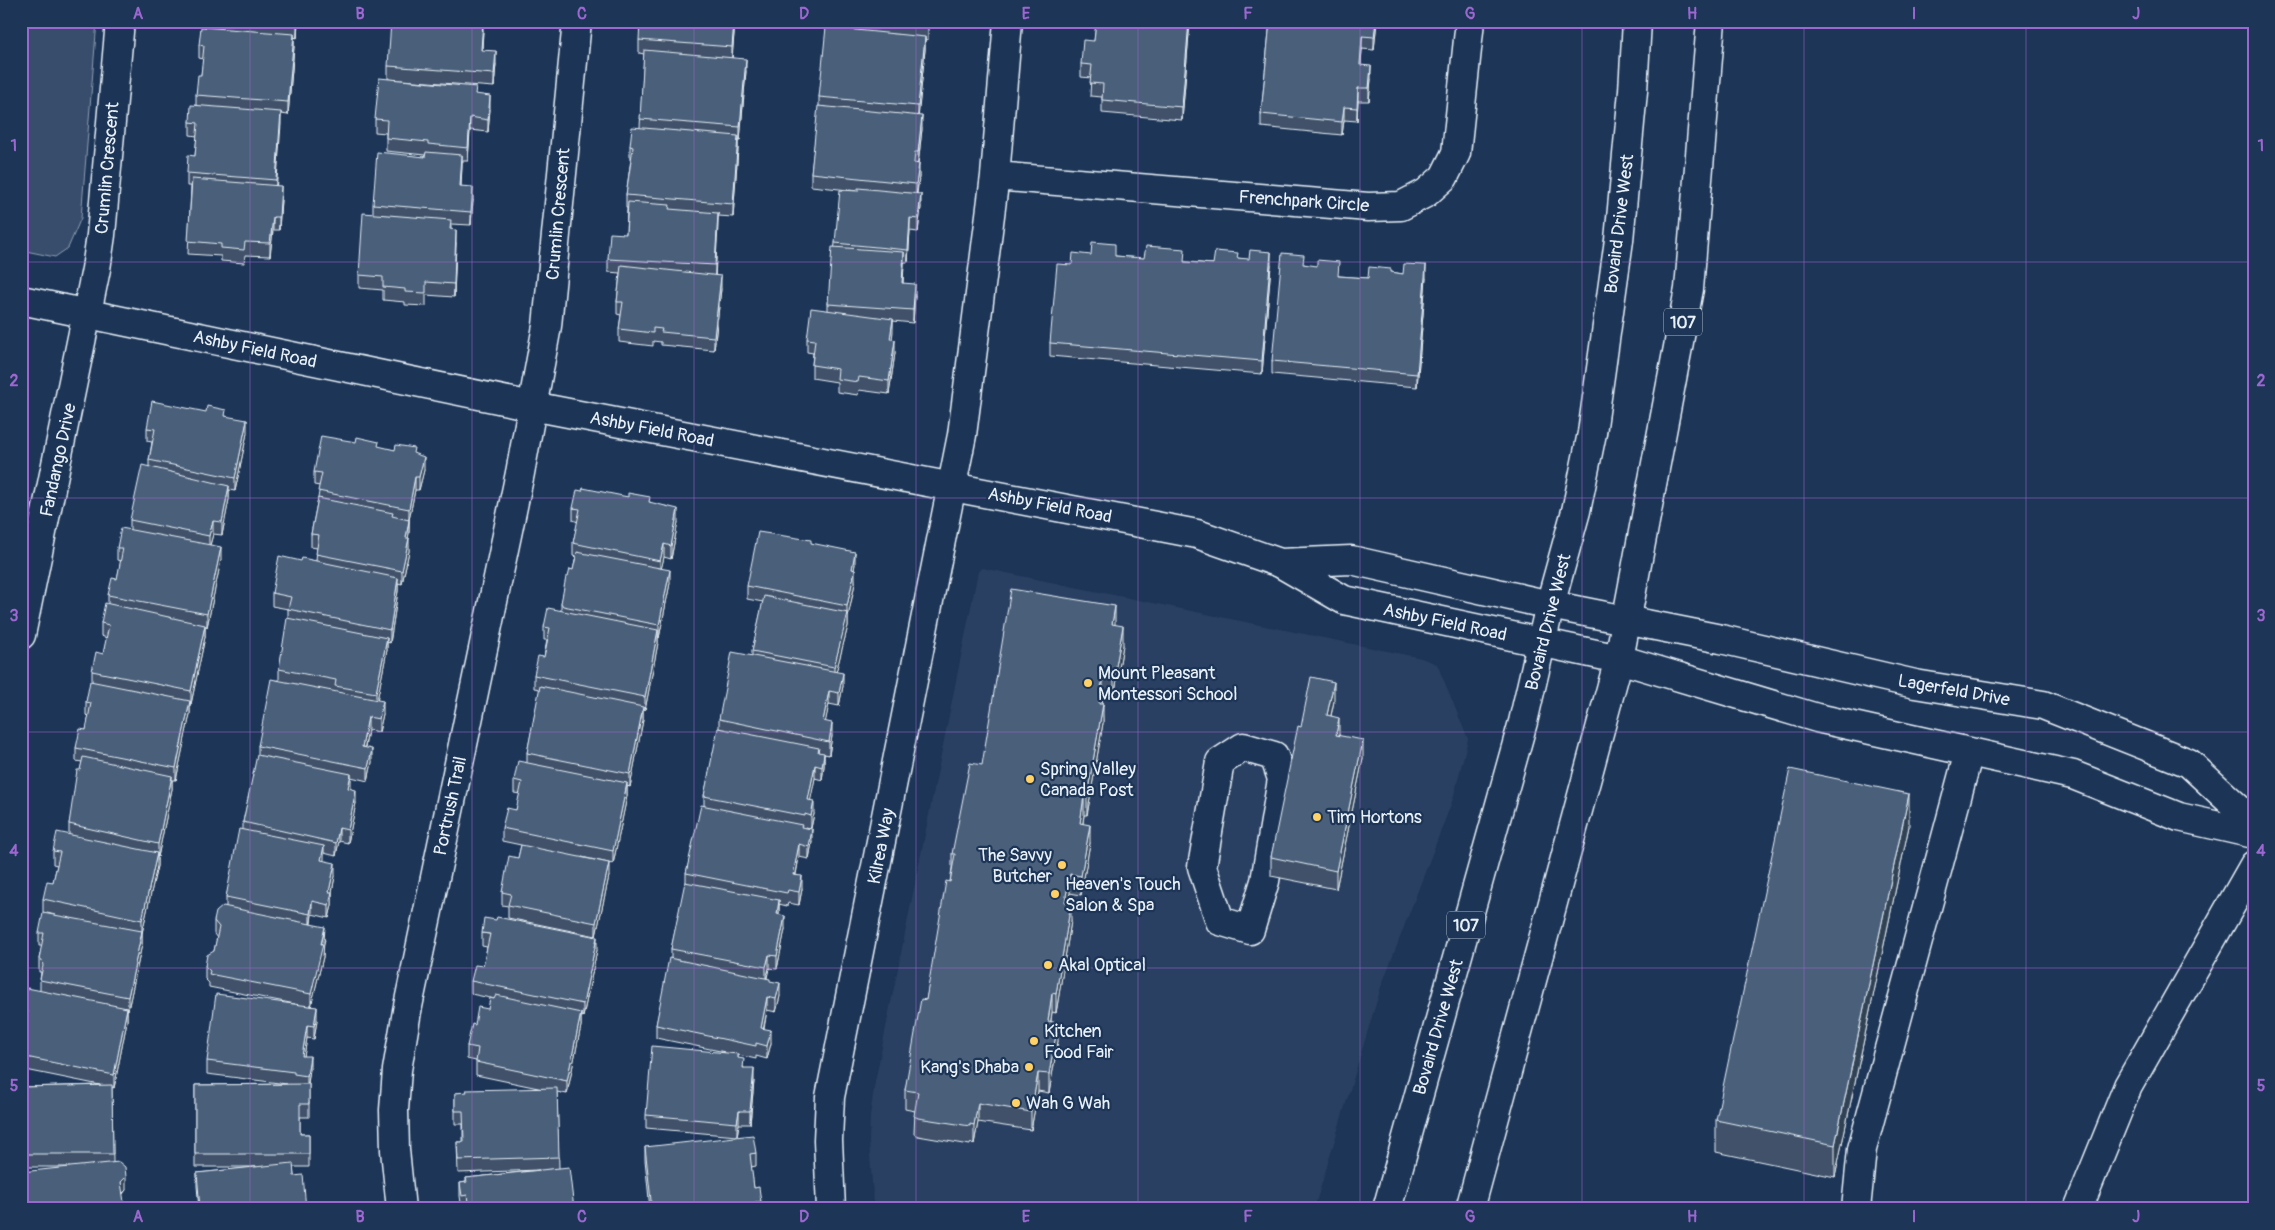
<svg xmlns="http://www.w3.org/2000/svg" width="2275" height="1230" font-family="Pangolin,sans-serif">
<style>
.built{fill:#2a4162}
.green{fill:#374d6c;stroke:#909fb2}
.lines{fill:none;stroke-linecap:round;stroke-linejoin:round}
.minor-casing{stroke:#e8f1f8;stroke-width:31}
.major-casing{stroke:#e8f1f8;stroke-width:31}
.minor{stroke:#1d3557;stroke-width:28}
.major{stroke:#1d3557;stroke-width:28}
.wall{fill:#3f5169;stroke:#e8f1f8}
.shaded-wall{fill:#334255;stroke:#e8f1f8}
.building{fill:#495e7a;stroke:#e8f1f8}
.grid{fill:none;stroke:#9c67d0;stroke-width:1;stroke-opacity:0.55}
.poi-dot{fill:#ffd166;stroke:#1d3557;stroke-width:2}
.labels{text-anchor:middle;stroke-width:4.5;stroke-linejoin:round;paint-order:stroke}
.shield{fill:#1d3557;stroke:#abb9c8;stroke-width:1}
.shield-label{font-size:16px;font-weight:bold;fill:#e8f1f8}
.street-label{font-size:18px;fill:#e8f1f8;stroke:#1d3557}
.poi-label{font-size:18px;fill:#e8f1f8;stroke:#1d3557;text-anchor:start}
.neatline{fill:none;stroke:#9c67d0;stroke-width:2}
.grid-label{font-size:16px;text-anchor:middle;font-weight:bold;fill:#9c67d0}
</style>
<rect width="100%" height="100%" fill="#1d3557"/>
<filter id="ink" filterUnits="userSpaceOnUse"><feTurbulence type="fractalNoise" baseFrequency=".02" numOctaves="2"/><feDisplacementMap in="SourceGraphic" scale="10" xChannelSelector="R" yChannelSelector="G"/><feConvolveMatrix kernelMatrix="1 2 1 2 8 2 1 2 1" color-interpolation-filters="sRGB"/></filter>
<g filter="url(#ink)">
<path class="built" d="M982 568 1421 658 1437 664 1468 739 1453 799 1381 987 1314 1209H874L869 1142 870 1116 875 1082 978 572Z"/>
<path class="green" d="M21 21H97L81 218 68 248 55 257 21 250Z"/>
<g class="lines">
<defs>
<path id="minor" d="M995 176 1368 207 1401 206 1426 193 1444 177 1456 153 1470 21
M21 300 532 406 1197 534 1280 563 1344 600 1619 659 1817 718 2073 775 2179 817 2254 834
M1280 563 1351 560 1550 605 1721 639 1915 684 2043 705 2189 763 2254 823
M21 635 96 269 101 235 120 21
M1243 747 1274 756 1282 779 1265 881 1250 930 1220 921 1202 867 1220 762Z
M401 1209 395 1150 394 1110 397 1070 407 1011 520 473 547 326 577 21
M831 1209 828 1140 830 1097 962 435 995 176 1008 21
M1856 1209 1862 1149 1969 752
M2078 1209 2128 1086 2254 865"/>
<path id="major" d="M1387 1209 1523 722 1550 605 1576 511 1592 433 1619 240 1633 91 1637 21
M1470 1209 1619 659 1689 289 1711 21"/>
</defs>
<use href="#minor" class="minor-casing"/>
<use href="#major" class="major-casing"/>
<use href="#minor" class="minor"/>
<use href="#major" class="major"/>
</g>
<path class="wall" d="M209 21H298L297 38 294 37V47L288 115 281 114 276 186 281 199 279 230H273L270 256 245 255 244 263 221 261V256L188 254 191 186H187V173L195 156 197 136 190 135V122L196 105V95L201 75 203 59 199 58V45L209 27Z
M735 21 732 57 746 71 740 140H738V149L733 217 718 216 715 275 721 289 714 350 661 345V342L653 341V346L619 342V329L621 315 617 314V302L620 273 608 272V259L626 234 627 208H626V195L631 159H630V146L640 127 644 54 639 53V40Z
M837 21H928V40L925 39V50L918 116 922 129 918 164 919 177 917 194 921 207 918 232 910 231 908 262H904L903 283 915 296 913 323 893 321 892 339 895 353 889 394 859 390 858 395 837 392V382L812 378V365L813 353 807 352V339L828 310V304L835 243 858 191 811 186V173L819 106V97L837 28Z
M1083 21H1190L1182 120 1102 113V97L1090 96 1091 78 1081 77V64L1094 41 1096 26 1083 25Z
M1270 21H1377L1374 50 1362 49 1361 65 1371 79 1369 101H1358L1357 121 1344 120 1342 135 1261 127V114Z
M483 30 482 50 496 64 494 87 388 79V66Z
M476 94 490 109 488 132 470 130 468 161H462L461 186 473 200 471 225 451 224V229L456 243 454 297 426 295V306L405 305V302L383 300V290L359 288V275L373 214V204L425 157V155L386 151V133L375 132V119Z
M1091 255 1115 256 1213 264 1238 258 1271 265 1262 374 1050 356V343L1072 265Z
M1304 264 1339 276 1368 278 1391 272 1426 278 1417 387 1272 374V361Z
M226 416 247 433 235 491 229 490V499L222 535 213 534 210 545 221 560 207 627H205V637L191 704H190V714L176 780H172V789L158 857 157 856V866L142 933V944L128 1010H127V1021L114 1088 112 1087 113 1162 126 1190 123 1194 69 1167H21V1087L100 1085 21 1069V1037H23L26 1023 22 1022V1009L40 990V980L41 972H39V959L42 946H39V933L55 915 43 912V899L53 882 57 865 53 864V851L69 835V824L82 762 76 761V748L86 730 89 716 86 715V702L92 681V671L103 654 107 638 101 636V623L108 604V595L117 579 121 561 117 560V548L130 530V520L149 467V460L152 442 147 441V428Z
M379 447 414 454 424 470 419 490H415L409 520V533L408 538 409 551 402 584 398 583V591L390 643 387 642V650L377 700 383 714 379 732 368 730 365 748 372 762 368 781 351 777 350 789 356 803 348 843 339 841 336 856 324 853 323 860 335 876 332 892V905L329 918 312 914 311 924 325 940 323 946V957L311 1006 317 1020 314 1039 307 1038 304 1056 310 1069 308 1084H309V1117H300V1134H309V1167H293L294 1176 306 1209H199L197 1186V1173L257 1167H195V1085L287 1084 207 1074V1061L295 1004 209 987V983L205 979V966L214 951 217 938 214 934V921L226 907V897L243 830V822L258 755V746L279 680V669L288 619V609L272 606V593L301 561H316L317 548 311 547V534L318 498 320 486 314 485V472Z
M650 502 678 522 671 559 664 557 661 569 670 583 659 638H658V643L645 710H643V720L630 787 627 786V796L613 864 582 857 609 876 596 936 508 918V906L502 905V892L518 858 521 845 502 841V828L516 810 520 794 514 793V780L527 763V753L540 689 534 688V675L544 657 547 640H544V627L561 610V603L568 577 573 570 576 557 573 556V543L578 522 573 520V508Z
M811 543 855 564 854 569 855 583 848 617V626L836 672 843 686 839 706 829 704 825 722 832 736 829 755 824 754V766L822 780 815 778 810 800 814 814 811 828 805 827V828L812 842 809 859 799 857 796 875 802 889 799 905 788 903 787 906 779 904V915L785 929 777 969 769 968 767 978 770 981 780 996 776 1012 767 1010 764 1029 771 1043 767 1059 756 1056V1059L738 1055V1058L744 1068 754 1081 750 1124H739L737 1136 646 1128V1115L725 1052 656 1038V1025L671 958V949L686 882V873L704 806V796L719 728V719L752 656V651L763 602 747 599V586Z
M1115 625 1123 645 1114 697 1103 695 1102 704 1103 723 1087 815H1084L1083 823 1090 843 1081 895 1070 893 1068 902 1071 921 1056 1013 1052 1012 1051 1021 1058 1041 1049 1093 1038 1091 1031 1130 978 1122 974 1144 970 1143V1145L918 1136 914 1134 915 1111 905 1109V1090L926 1000 950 882 952 868V854L982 765Z
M1334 701 1331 716 1339 735 1363 758 1336 889 1271 876V857L1301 727Z
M1909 826 1835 1177 1716 1152V1120Z
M482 933 597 950 583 1017 581 1016V1026L567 1094 557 1092 559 1168 574 1209H462L460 1196V1183L466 1182V1178L539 1170 458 1173 457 1142H463V1124H455V1093L543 1089 476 1075V1061L467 1059V1046L475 1025 488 1009 495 999 471 994V981L483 966 487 947 482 946Z
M645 1147 756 1153V1166L751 1167 754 1188 761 1202V1209H650L645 1160Z"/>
<path class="shaded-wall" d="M297 21H298L297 38Z
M483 21V30L481 63V50Z
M734 21H735L732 60V47Z
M1189 21H1190L1182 120V107Z
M1376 21H1377L1374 50V37Z
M294 34V47L288 115V102Z
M1362 36V49L1360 78V65Z
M925 37V50L918 119V106Z
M496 51V64L494 87V74Z
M746 59V71L740 140V127Z
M1371 66V79L1369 101V88Z
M1358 88V101L1357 121V108Z
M490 96V109L488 132V120Z
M1344 107V120L1342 135V122Z
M281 112V124L276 193V180Z
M922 116V129L918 165V152Z
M470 117V130L468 161V148Z
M738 136V149L733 217V204Z
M462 155V168L460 199V186Z
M919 164V177L916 197V184Z
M281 186V199L279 230V217Z
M473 187V200L471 225V212Z
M921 194V207L918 232V219Z
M718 213V226L715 278V265Z
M273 217V230L270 256V243Z
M910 218V231L908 262V250Z
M456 230V243L454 297V284Z
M904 252V265L902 296V283Z
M1271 252V265L1262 374V361Z
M1426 265V278L1417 387V374Z
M721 276V289L714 350V337Z
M915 284V296L913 323V310Z
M893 319V332L890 352V339Z
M895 340V353L889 394V381Z
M247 420V433L235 491V478Z
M424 457V470L419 490V477Z
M415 477V490L409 520V533L406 551V538L409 522V509Z
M229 486V499L222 535V522Z
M678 509V522L671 559V546Z
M213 521V534L209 549V536Z
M409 538V551L402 584V571Z
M664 544V557L660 574V561Z
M221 547V560L207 627V614Z
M855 552V564L852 582V569Z
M670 570V583L659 638V625Z
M855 570V583L848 617V626L834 680V667L847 615V606Z
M398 578V591L390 643V630Z
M1115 606V625L1112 624Z
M205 625V637L191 704V691Z
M1123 626V645L1114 697V678Z
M658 630V643L645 710V697Z
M387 638V650L376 706V693Z
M843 673V686L839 706V693Z
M1103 676V695L1099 723V704Z
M1334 682V701L1327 734V715Z
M829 691V704L823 734V721Z
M190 701V714L176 780V768Z
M383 701V714L379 732V719Z
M1103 704V723L1087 815V796Z
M643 707V720L630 787V774Z
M368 717V730L362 760V747Z
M1339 718V736L1336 735Z
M832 723V736L829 755V742Z
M1363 740V758L1336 889V871Z
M372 749V762L368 781V768Z
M824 753V766L822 780V767Z
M815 765V778L808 813V800Z
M351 774V787L348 801V788Z
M172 776V789L158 857V844Z
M627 783V796L613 864V851Z
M356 790V803L348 843V830Z
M1909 794V826L1835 1177V1145Z
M1084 796V815L1080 842V823Z
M814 801V814L811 828V816Z
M1090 825V843L1081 895V876Z
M339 828V841L336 856V843Z
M812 829V842L809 859V847Z
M799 844V857L793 888V875Z
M324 846V859L321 873V860Z
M157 853V866L142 933V920Z
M335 863V876L332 892V905L329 918V892Z
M609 863V876L596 936V923Z
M1070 874V893L1065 921V902Z
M802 876V889L799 905V892Z
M779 900V913L777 927V914Z
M312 901V914L310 927V914Z
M1071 903V921L1056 1013V994Z
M785 916V929L777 969V956Z
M325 927 323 957 311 1007V994Z
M142 931V944L128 1010V997Z
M597 937V950L583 1017V1004Z
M769 955V968L766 980V967Z
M780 983V996L776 1012V999Z
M1052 993V1012L1048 1039V1021Z
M767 997V1010L761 1041V1028Z
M317 1007V1020L314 1039V1026Z
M127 1008V1021L114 1088V1075Z
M581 1013V1026L567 1094V1081Z
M1058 1023V1041L1049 1093V1074Z
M307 1025V1038L302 1069V1056Z
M771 1030V1043L767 1059V1046Z
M310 1056V1069L307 1089V1076Z
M754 1068V1081L750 1124V1111Z
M1038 1073V1091L1031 1130V1112Z
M978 1103V1122L974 1144V1125Z
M739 1111V1124L737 1136V1123Z
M126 1177V1190L121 1195V1182Z"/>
<path class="building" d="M260 21H297V25Z
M391 21H483L481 50 496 51 494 74 388 66Z
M640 21H734L732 47 639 40Z
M863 21H928V27Z
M1096 21H1189L1182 107 1102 100 1103 84 1090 83 1092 65 1081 64 1083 40 1094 41Z
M1270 21H1376L1374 37 1362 36 1360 65 1371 66 1369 88H1358L1357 108 1344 107 1342 122 1261 114Z
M201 27 294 34 288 102 196 95 198 75H201L204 46 199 45Z
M826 27 925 37 918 106 819 97Z
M644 50 746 59 740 127 640 119Z
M379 78 476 87 475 94 490 96 488 120 470 117 468 148 428 144V142L386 138 387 120 375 119Z
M191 105 281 112 276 180 187 173 188 155 195 156 198 123 190 122Z
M818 106 922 116 918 152H915L914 163 919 164 916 184 811 173Z
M632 127 738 136 733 204 626 195 633 147 630 146Z
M377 152 425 157 426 152 462 155 460 186 473 187 471 212 373 204Z
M192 179 281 186 279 217H273L270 243 245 242 244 250 221 248V244L188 241Z
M858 188 921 194 918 219 910 218 908 250 835 243 840 190 858 191Z
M628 202 670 205 669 209 718 213 715 265 608 259 610 233 626 234Z
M363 213 451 220 450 229 456 230 454 284 426 282V293L405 292V289L383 287V277L359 275Z
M1092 242 1115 244V256L1144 258 1146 246 1185 249 1184 262 1213 264 1215 251 1238 253 1237 258 1249 259 1250 250 1271 252 1262 361 1050 343 1057 264 1072 265 1073 253 1091 255Z
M832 247 904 252 902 283 915 284 913 310 828 304Z
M1282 253 1304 255 1303 264 1317 266V260L1339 262 1338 276 1368 278 1369 267 1391 269V272L1403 274 1404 264 1426 265 1417 374 1272 361Z
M621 265 721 276 714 337 661 332 662 329 653 328V333L619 329 623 302H617Z
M811 308 893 319 890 339 895 340 889 381 859 377 858 382 837 379 838 369 812 365 815 340 807 339Z
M152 401 206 412 207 406 226 410 225 416 247 420 235 478 149 460 155 429 147 428Z
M321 436 356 442 357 437 379 442 378 446 395 450 396 445 414 448 413 453 424 457 419 477H415L409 509 318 491 322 473 314 472Z
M142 465 229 486 222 522 213 521 209 536 130 520Z
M583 488 628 497V493L650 497 649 502 678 509 671 546 664 544 660 561 573 543 580 509 573 508 577 490 582 491Z
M318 498 393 513 392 516 409 520 406 538H409L402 571 316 554 319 535 311 534Z
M121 528 221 547 207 614 108 595 112 578 117 579 123 548H117Z
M758 532 811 540V543L855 552 852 569 855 570 847 606 747 586Z
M577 552 670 570 659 625 563 606 561 603 566 577H568L570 569 573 570Z
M279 556 301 561 302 558 398 578 390 630 288 609 291 597 272 593Z
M1011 589 1115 606 1112 624 1123 626 1114 678 1103 676 1099 704H1103L1087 796H1084L1080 823 1090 825 1081 876 1070 874 1065 902 1071 903 1056 994 1052 993 1048 1021 1058 1023 1049 1074 1038 1073 1031 1112 978 1103 974 1125 970 1124V1126L918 1118 914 1116 918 1092 905 1090 921 999 926 1000 946 881 950 882 955 854H952L970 763 982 765Z
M764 596 848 613 834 667 752 651Z
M105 603 205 625 191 691 92 671 96 652 103 654 109 625 101 623Z
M548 608 658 630 645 697 534 675 538 656 544 657 550 628 544 627Z
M287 618 387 638 376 693 335 686 336 680 279 669Z
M732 652 843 673 839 693 829 691 823 721 832 723 829 742 719 719Z
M1311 677 1334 682 1327 715 1339 718 1336 735 1363 740 1336 871 1271 857 1298 726 1301 727Z
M271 679 383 701 379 719 368 717 362 747 372 749 368 768 258 746Z
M90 681 190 701 176 768 76 748 80 729 86 730 91 703 86 702Z
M540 686 643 707 630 774 527 753Z
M718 728 819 748 818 752 824 753 822 767 815 765 808 800 814 801 811 816 805 814V816L704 796Z
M257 755 351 774 348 788 356 790 348 830 339 828 336 843 243 822Z
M83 757 172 776 158 844 69 824 77 770H80Z
M518 761 627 783 613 851 502 828 507 808 516 810 522 782 514 780Z
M1790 769 1909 794 1835 1145 1716 1120Z
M701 805 802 825 801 827 812 829 809 847 799 844 793 875 802 876 799 892 788 890 787 893 686 873Z
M239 829 324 846 321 860 335 863 329 892H332L329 905 312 901 310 914 226 897Z
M57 832 157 853 142 920 43 899 47 881 53 882 60 852 53 851Z
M521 845 609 863 596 923 508 905 511 894 502 892 509 856 518 858Z
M685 882 779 900 777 914 785 916 777 956 769 955 766 967 671 949Z
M223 906 325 927 321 944H323L311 994 209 974 210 971 205 966 207 955 214 951 219 927 214 921 216 912Z
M43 913 142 931 128 997 40 980 43 966 42 960 39 959 44 933H39Z
M497 917 597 937 583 1004 471 981 475 965 483 966 490 934 482 933 484 918 496 920Z
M669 958 770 979V981L780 983 776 999 767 997 761 1028 771 1030 767 1046 756 1043V1046L656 1025Z
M27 988 127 1008 114 1075 21 1056V1037H23L28 1011 22 1009Z
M216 994 317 1007 314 1026 307 1025 302 1056H310L307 1076 294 1074V1072L207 1061Z
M496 995 581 1013 567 1081 476 1062 478 1048 467 1046 472 1024 475 1025 478 1007 488 1009 490 998 494 999Z
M652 1046 738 1054V1058L744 1059 743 1068H754L750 1111H739L737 1123 646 1115Z
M309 1084V1104H300V1134H309V1154H195V1085Z
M112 1085 113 1154H21V1087Z
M557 1088 559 1157 458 1160 457 1142H464L463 1111H455V1093L467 1092 466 1090Z
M753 1135 756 1153 750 1154 754 1188 759 1187 761 1202H755V1205L718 1209H652L645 1147Z
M119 1162 125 1167 126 1177 121 1182 125 1209H21V1172Z
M293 1163 294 1176 303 1175 306 1209H200L197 1173Z
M569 1167 574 1209H469L467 1195 462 1196 460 1183 467 1182 466 1178Z"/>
</g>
<path class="grid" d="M250 21V1209M472 21V1209M694 21V1209M916 21V1209M1138 21V1209M1360 21V1209M1582 21V1209M1804 21V1209M2026 21V1209M21 262H2254M21 498H2254M21 732H2254M21 968H2254"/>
<g class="poi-dot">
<circle cx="1088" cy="683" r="5"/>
<circle cx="1030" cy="779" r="5"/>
<circle cx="1317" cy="817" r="5"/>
<circle cx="1062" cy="865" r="5"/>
<circle cx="1055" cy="894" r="5"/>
<circle cx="1048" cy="965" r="5"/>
<circle cx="1034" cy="1041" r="5"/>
<circle cx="1029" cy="1067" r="5"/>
<circle cx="1016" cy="1103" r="5"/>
</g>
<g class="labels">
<g class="shield">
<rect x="1664" y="308.5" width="38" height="27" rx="4"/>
<rect x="1447" y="911.5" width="38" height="27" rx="4"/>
</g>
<g class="shield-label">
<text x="1683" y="328">107</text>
<text x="1466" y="931">107</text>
</g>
<g class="street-label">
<text transform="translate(107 168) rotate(-85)" y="6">Crumlin Crescent</text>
<text transform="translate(1304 201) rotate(4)" y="6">Frenchpark Circle</text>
<text transform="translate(558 214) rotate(-85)" y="6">Crumlin Crescent</text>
<text transform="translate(1619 224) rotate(-83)" y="6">Bovaird Drive West</text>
<text transform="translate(255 349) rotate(12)" y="6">Ashby Field Road</text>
<text transform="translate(652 429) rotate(11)" y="6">Ashby Field Road</text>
<text transform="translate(58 460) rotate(-78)" y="6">Fandango Drive</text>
<text transform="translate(1050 505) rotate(11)" y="6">Ashby Field Road</text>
<text transform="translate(1445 622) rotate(12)" y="6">Ashby Field Road</text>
<text transform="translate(1548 622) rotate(-76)" y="6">Bovaird Drive West</text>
<text transform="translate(1954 690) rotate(10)" y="6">Lagerfeld Drive</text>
<text transform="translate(450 806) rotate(-78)" y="6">Portrush Trail</text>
<text transform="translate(881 846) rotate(-79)" y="6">Kilrea Way</text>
<text transform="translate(1438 1027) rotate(-74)" y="6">Bovaird Drive West</text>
</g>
<g class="poi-label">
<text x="1098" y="679">Mount Pleasant<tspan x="1098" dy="21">Montessori School</tspan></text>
<text x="1040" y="775">Spring Valley<tspan x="1040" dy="21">Canada Post</tspan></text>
<text x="1327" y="823">Tim Hortons</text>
<text x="1052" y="861" text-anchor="end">The Savvy<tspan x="1052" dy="21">Butcher</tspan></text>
<text x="1065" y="890">Heaven's Touch<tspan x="1065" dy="21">Salon &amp; Spa</tspan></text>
<text x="1058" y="971">Akal Optical</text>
<text x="1044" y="1037">Kitchen<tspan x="1044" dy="21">Food Fair</tspan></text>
<text x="1019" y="1073" text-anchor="end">Kang's Dhaba</text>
<text x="1026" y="1109">Wah G Wah</text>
</g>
</g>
<rect width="2275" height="1230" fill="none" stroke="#1d3557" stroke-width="55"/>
<rect x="28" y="28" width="2220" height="1174" class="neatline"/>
<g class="grid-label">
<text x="138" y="19">A</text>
<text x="360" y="19">B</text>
<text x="582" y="19">C</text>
<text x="804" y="19">D</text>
<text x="1026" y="19">E</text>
<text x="1248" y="19">F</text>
<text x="1470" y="19">G</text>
<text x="1692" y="19">H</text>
<text x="1914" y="19">I</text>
<text x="2136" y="19">J</text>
<text x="14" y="151">1</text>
<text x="2261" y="151">1</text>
<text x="14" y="386">2</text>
<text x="2261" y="386">2</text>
<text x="14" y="621">3</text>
<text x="2261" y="621">3</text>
<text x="14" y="856">4</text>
<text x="2261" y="856">4</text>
<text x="14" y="1091">5</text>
<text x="2261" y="1091">5</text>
<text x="138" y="1222">A</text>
<text x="360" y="1222">B</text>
<text x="582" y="1222">C</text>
<text x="804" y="1222">D</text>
<text x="1026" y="1222">E</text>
<text x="1248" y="1222">F</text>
<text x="1470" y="1222">G</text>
<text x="1692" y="1222">H</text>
<text x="1914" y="1222">I</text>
<text x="2136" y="1222">J</text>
</g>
</svg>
